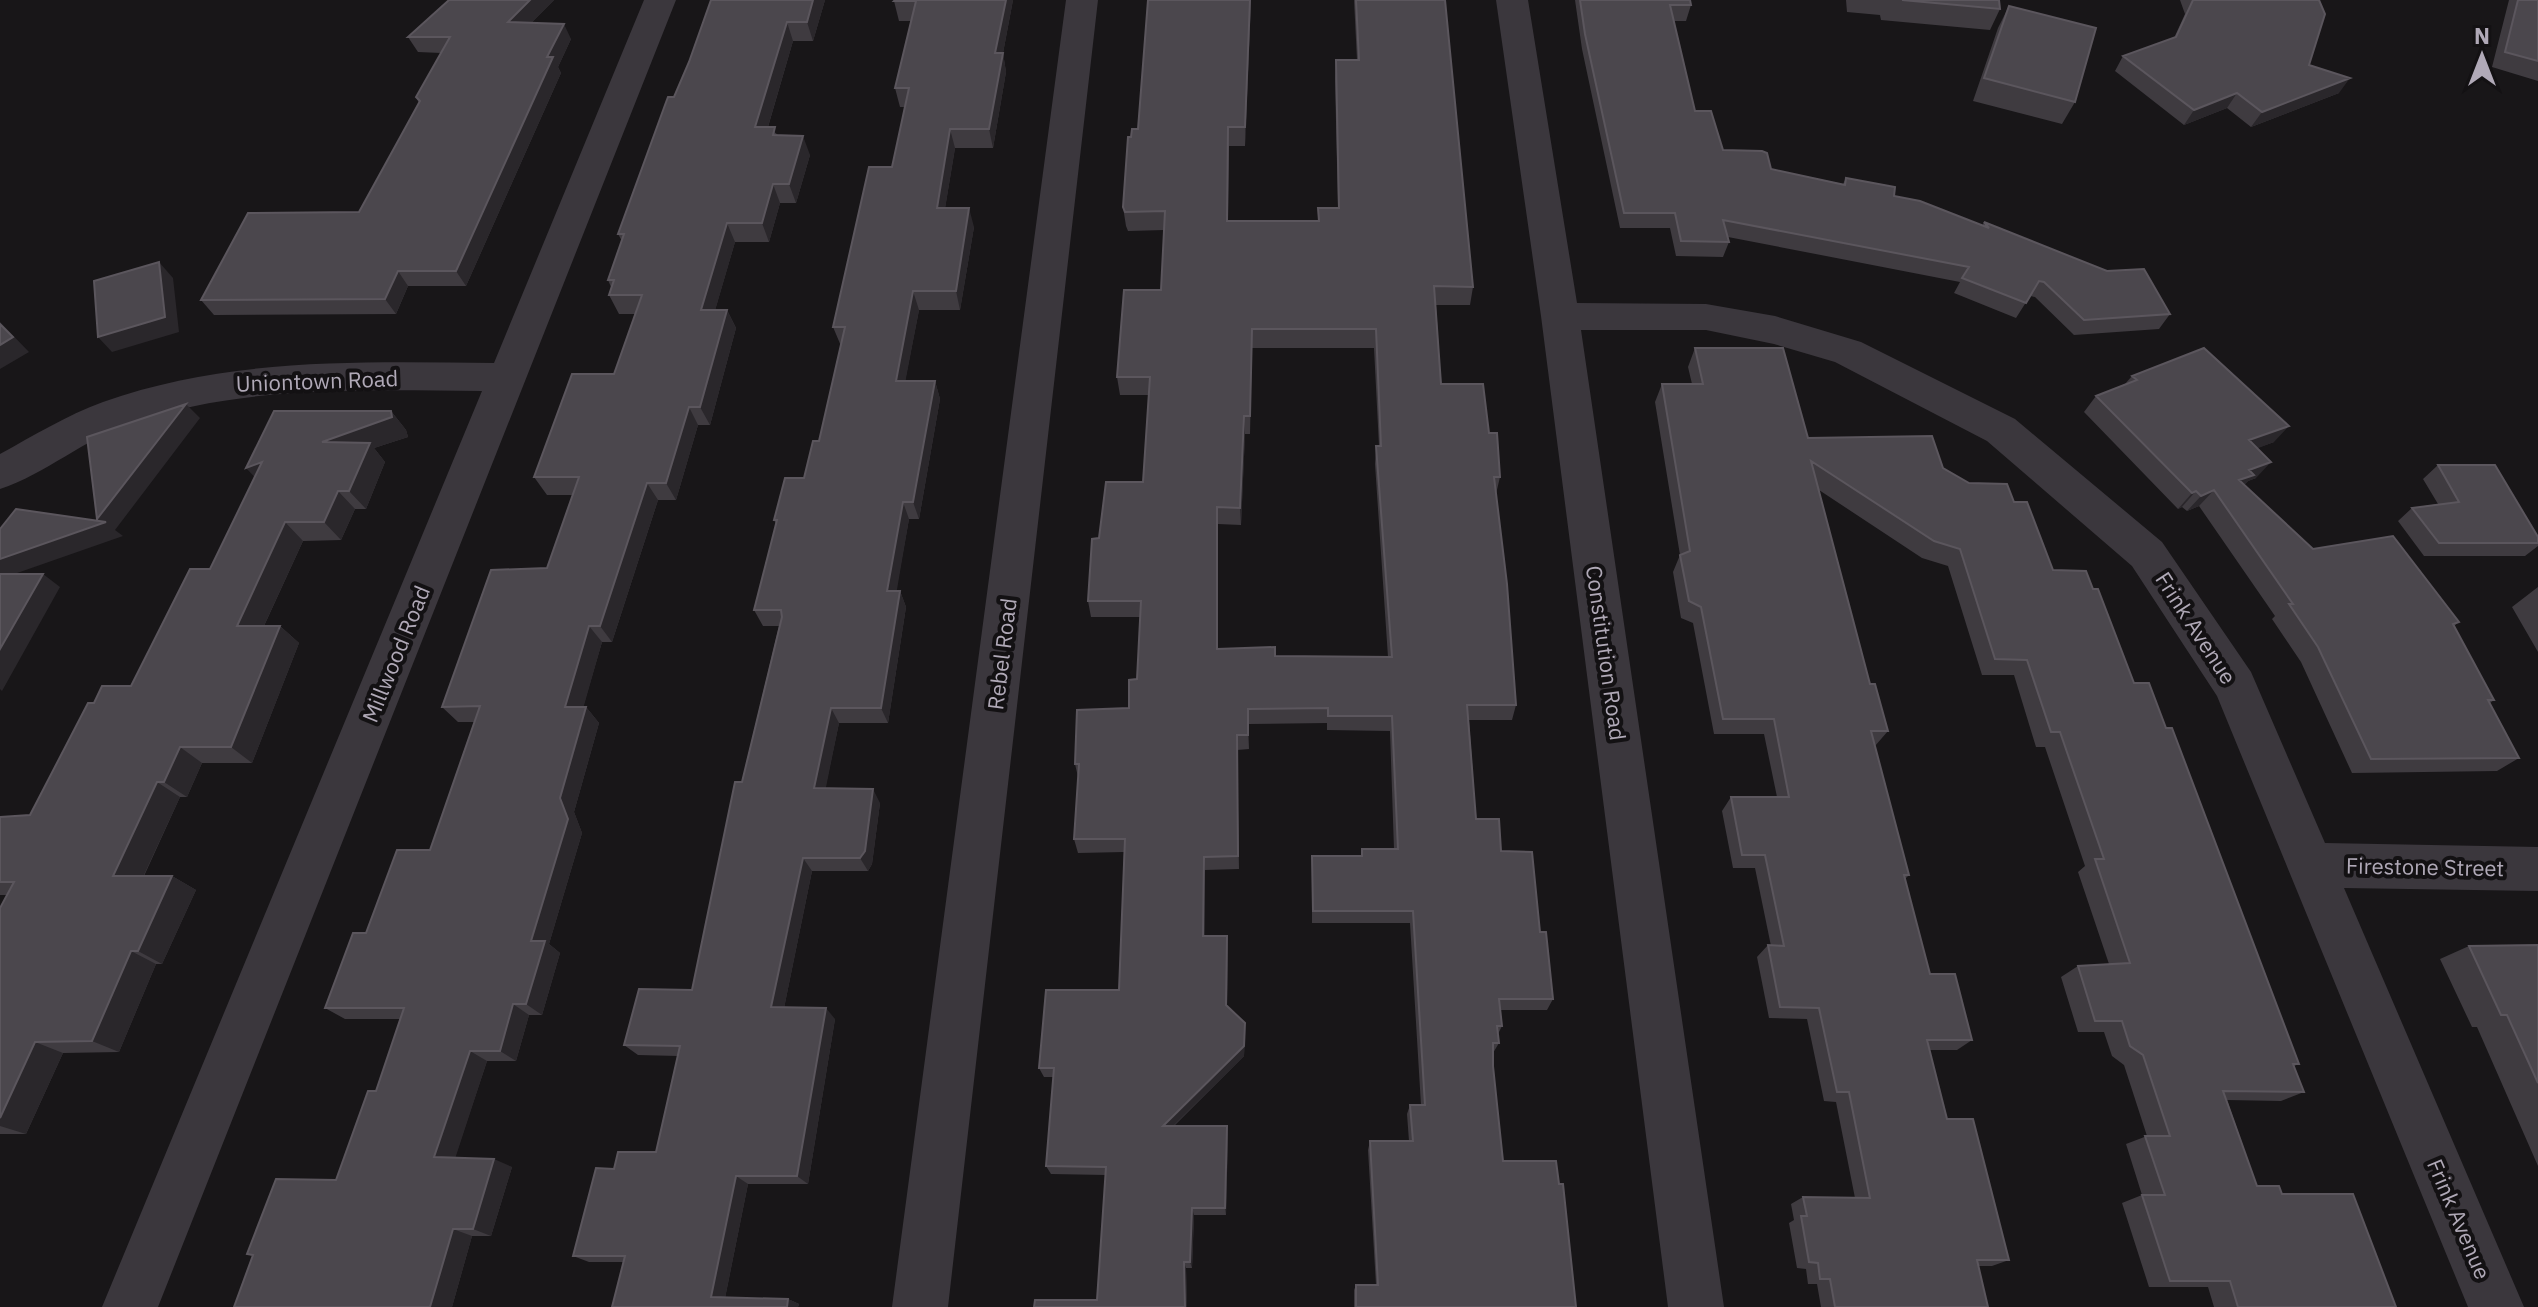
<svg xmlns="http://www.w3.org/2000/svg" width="2538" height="1307" font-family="'IBM Plex Sans',sans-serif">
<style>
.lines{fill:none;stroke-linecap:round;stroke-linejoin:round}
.minor{fill:#3b373d;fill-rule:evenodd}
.wall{fill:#3f3b40;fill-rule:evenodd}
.shaded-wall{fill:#2a272b}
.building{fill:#4b474d;stroke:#5b565d;stroke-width:2;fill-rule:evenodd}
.labels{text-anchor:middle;stroke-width:8;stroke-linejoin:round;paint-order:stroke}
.street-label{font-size:22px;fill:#b0a9b7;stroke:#131113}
</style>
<rect width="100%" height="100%" fill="#181618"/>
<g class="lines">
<path class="minor" d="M644 0H676L158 1307H102L482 391C365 390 243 385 131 423 84 439 46 474 0 489V454C33 436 67 415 103 402 229 357 362 362 494 363Z
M1066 0H1098L948 1307H892Z
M1496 0H1528L1577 303 1706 304 1775 316 1861 342 2015 419 2162 542 2251 672 2325 843 2538 847V891L2344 888 2524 1307H2468L2217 696 2132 566 1987 441 1835 362 1774 344 1706 330H1581L1724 1307H1668L1541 316Z"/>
</g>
<path class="wall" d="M449 0H554L531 23 571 39 558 67 561 73 466 286H408L396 314 214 315 201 300 359 212 419 103 416 97 441 53 418 52 408 37Z
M711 0H825L813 41H793L768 127 778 135 810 155 796 203H780L769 242H735L715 310H727L736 328 710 425H698L676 500H658L612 642H602L583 707H586L599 723 574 812 582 833 549 944 560 953 542 1015H529L516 1061H487L455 1157 512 1167 491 1236H472L452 1307H234L253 1256 247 1254 336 1180 376 1091 400 1019H345L325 1008 366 933 430 850 474 722H458L442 707 547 568 573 495H547L534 477 614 374 635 314H619L609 295 611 287 608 280 622 241 618 234 689 62Z
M1013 0 1003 53 1006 72 993 148H955L945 208 974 227 960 310H919L905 381H935L940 399 919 519H909L896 591H900L906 607 888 723H839L825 789 880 803 872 864 868 871H812L784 1008 835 1019 808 1184H748L725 1298 788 1299 799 1304 798 1307H612L623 1262H589L573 1256 614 1169 656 1152 678 1056 638 1055 624 1045 692 990 779 626H763L754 610 776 524 774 520 804 478 819 441 841 346 833 327 892 167 905 107H900L895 88 911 21H899L894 1Z
M1148 0H1251L1245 146H1229L1228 221H1318V208H1338L1335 79 1336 60H1357L1354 0H1445L1473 287 1470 305H1436L1441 384 1489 433 1500 477 1496 494 1516 705 1512 720H1469L1476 819 1501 851 1540 932 1553 999 1547 1010H1500L1502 1026 1498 1034 1499 1043 1493 1053V1066L1503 1161 1559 1184 1576 1307H1354V1290L1356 1285H1376L1368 1150 1370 1141H1409L1407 1114 1410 1105H1421L1410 923H1312V856H1361L1362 849H1394L1390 731 1327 730V723L1248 724 1249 749 1237 750 1239 869 1205 870V936L1228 948 1227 1006 1245 1034 1244 1056 1174 1126 1228 1134 1226 1215H1194L1192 1268H1186L1187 1307H1034L1097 1300 1106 1175 1051 1174 1046 1166 1053 1077H1044L1039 1068 1119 990 1124 852 1078 853 1074 839 1078 777 1075 764 1129 708 1137 679 1140 617H1091L1088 601 1099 538 1143 482 1149 395H1120L1117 377 1161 290 1164 230 1128 231 1126 226 1123 207 1131 137 1138 129ZM1252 348H1374L1379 446H1376L1375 464 1388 657 1275 656 1218 649V524L1241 525 1245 434H1250Z
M1575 0H1690L1691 5 1686 21H1674L1695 111 1723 150 1771 169 1843 184 1846 178 1894 196 1982 226 1984 222 2170 314 2159 329 2074 335 2035 297 2030 296 2016 318 1954 293 1960 282 1728 237 1729 242 1723 257 1676 256 1670 228H1620L1582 49Z
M1846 0H1999L2000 9 1990 30 1881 20 1880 15 1847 12Z
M2180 0H2319L2309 65 2339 93 2251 127 2227 108 2184 125 2115 71 2123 56 2174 38 2185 14Z
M2509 0H2538V81L2492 67Z
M2009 6 2075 102 2062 124 1973 101 1998 28Z
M1695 348 1808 438 1943 468 1969 483 2014 502 2053 570 2093 589 2134 683 2166 728 2299 1064 2294 1066 2304 1092 2281 1101 2227 1100 2257 1186 2282 1194 2396 1307H2214L2208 1287H2149L2122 1203 2142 1195 2126 1144 2147 1136 2124 1065 2112 1056 2104 1032H2078L2061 977 2078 966 2109 964 2078 872 2085 866 2045 747H2036L2014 675H1982L1948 566 1922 558 1819 490 1870 684 1888 731 1875 746 1909 875 1905 879 1930 974 1972 1040 1957 1050H1929L1947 1119 2009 1260 1992 1266H1978L1988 1307H1821L1817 1284H1808L1806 1269 1797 1268 1789 1223 1794 1220 1791 1204 1803 1197 1855 1198 1836 1102 1824 1101 1807 1019 1769 1018 1757 957 1768 945 1771 946 1755 868H1733L1722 811 1731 797H1777L1764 734H1714L1693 623 1681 618 1673 572 1680 555 1655 402 1662 384H1692L1688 367Z
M2132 376 2274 442 2257 448 2256 478 2248 481 2244 485 2313 549 2459 622 2454 626 2494 700 2490 703 2519 758 2497 771 2352 773 2301 662 2272 619 2275 616 2199 506 2187 511 2182 507 2178 509 2084 412 2096 396 2125 384Z
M391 411 406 430 408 437 374 448 385 462 366 509H355L341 540 303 541 264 626H280L299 643 252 763H202L187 797H180L144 876H172L196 890 162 964H156L119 1052 63 1053 26 1134H0V908L7 895H0V817L30 815 94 703 131 686 210 569Z
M2438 465 2538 537V546L2525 556H2424L2398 521 2412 508 2438 504 2423 479Z
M2538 587V652L2512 607Z
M2538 945V1166L2477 1027H2472L2440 959 2469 946Z"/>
<path class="shaded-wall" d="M530 0H554L516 38 508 22Z
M813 0H825L813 41 807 22Z
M1006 0H1013L1003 53 1006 72 993 148 989 129 995 53Z
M1250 0H1251L1245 146V127Z
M787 22 793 41 762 147 755 127Z
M564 24 571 39 558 67 561 73 466 286 456 271 547 57Z
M2350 78 2339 93 2251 127 2262 112Z
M2237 93 2227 108 2184 125 2194 110Z
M950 129 955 148 942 227 937 208Z
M803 136 810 155 796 203 789 184Z
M773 184 780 203 769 242 762 223Z
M969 208 974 227 960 310 956 291Z
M727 223 735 242 710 328 701 310Z
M159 262 173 278 179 332 112 352 98 337Z
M398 271 408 286 396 314 385 299Z
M913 291 919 310 902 399 896 381Z
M727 310 736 328 710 425 700 407Z
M0 322 29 352 0 369Z
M935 381 940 399 919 519 913 502Z
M186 404 200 418 115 530 123 536 0 579V559L103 524 97 519Z
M689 407 698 425 676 500 666 483Z
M391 411 406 430 408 437 374 448 385 462 366 509 349 491 322 442Z
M1244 416 1245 434 1241 525 1240 508Z
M2289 426 2274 442 2235 457 2249 440Z
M262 462 264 487 246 468Z
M2271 462 2256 478 2248 481 2239 490 2224 496 2249 470Z
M647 483 658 500 612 642 600 626Z
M2214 490 2199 506 2187 511 2201 496Z
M338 491 355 509 341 540 324 522Z
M2196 491 2182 507 2178 509 2192 493Z
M903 502 909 519 894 607 887 591Z
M1217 507 1218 524V664L1217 649Z
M285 522 303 541 256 643 237 626Z
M43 574 60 587 2 691 0 689V649Z
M900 591 906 607 888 723 881 708Z
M280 626 299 643 252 763 231 747Z
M589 626 602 642 579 723 565 707Z
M586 707 599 723 574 812 582 833 549 944 560 953 542 1015 526 1004 531 941 560 798Z
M831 708 839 723 823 802 814 788Z
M180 747 202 763 187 797 164 782Z
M157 782 180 797 137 890 113 876Z
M873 789 880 803 872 864 868 871 860 858Z
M1204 857 1205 870V948L1203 936Z
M803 858 812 871 782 1018 771 1007Z
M172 876 196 890 162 964 138 951Z
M1227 936 1228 948 1227 1015 1226 1005Z
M131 951 156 964 119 1052 92 1041Z
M513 1004 529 1015 516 1061 500 1051Z
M826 1008 835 1019 808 1184 797 1176Z
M1245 1023 1244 1056 1165 1134 1163 1126Z
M35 1042 63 1053 26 1134 0 1126V1118Z
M470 1051 487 1061 453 1165 434 1157Z
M1227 1126 1228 1134 1226 1215 1225 1208Z
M494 1159 512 1167 491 1236 473 1229Z
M736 1176 748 1184 724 1303 711 1297Z
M1192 1208 1194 1215 1192 1268 1190 1262Z
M453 1229 472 1236 452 1307H430Z
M1184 1262 1186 1268 1187 1307H1185Z
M788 1299 799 1304 798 1307H787Z"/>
<path class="building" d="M449 0H530L508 22 564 24 547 57H553L456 271H398L385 299 201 300 248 213 359 212 420 101 416 97 450 37H408Z
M711 0H813L807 22H787L755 127H775L773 135 803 136 789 184H773L762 223H727L701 310H727L700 407H689L666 483H647L600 626H589L565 707H586L560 798 568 819 531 941H545L526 1004H513L500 1051H470L434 1157 494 1159 473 1229H453L430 1307H234L253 1255 247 1254 276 1179 336 1180 368 1091H376L404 1008H325L353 933H366L397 850H430L480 706 442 707 491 570 547 568 579 477H534L572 374H614L642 295H609L614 280H608L624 234H618L665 105 668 97H674L689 62Z
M895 0H1006L995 53H1003L989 129H950L937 208H969L956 291H913L896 381H935L913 502H903L887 591H900L881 708H831L814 788 873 789 865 851 860 858H803L771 1007 826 1008 797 1176H736L711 1297 788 1299 787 1307H612L625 1256H573L596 1168 614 1169 618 1152H656L680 1046 624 1045 639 989 692 990 735 782H742L782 617 781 610H754L777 520H774L785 478H804L813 441H819L845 327H833L869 167H892L909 88H895L916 1H894Z
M1148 0H1250L1245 127H1228L1227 221H1319L1318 208H1339L1336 60H1359L1356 0H1445L1473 287 1434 286 1441 384H1483L1489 433H1497L1500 477H1494L1507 584 1516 705H1467L1476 819H1499L1501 851 1532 852 1540 932H1546L1553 999H1499L1502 1026H1497L1499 1043H1493V1066L1503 1161H1556L1559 1184H1563L1576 1307H1356V1285H1378L1370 1141H1413L1410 1105H1425L1413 911H1313L1312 856H1362V849H1398L1392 716H1328V708L1248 709V735H1237L1238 856 1204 857 1203 936H1227L1226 1005 1245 1023 1244 1046 1163 1126H1227L1225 1208H1192L1190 1262H1184L1185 1307H1034L1035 1300H1097L1106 1167 1046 1166 1054 1068H1039L1046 990H1119L1125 839H1074L1079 764H1075L1077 710 1129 708V680L1137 679 1141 601H1088L1092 539 1099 538 1106 482H1143L1150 377H1117L1124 290H1161L1165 211 1125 212 1123 207 1128 137H1131L1132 129H1138ZM1252 329H1376L1381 446H1376L1392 657 1275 656V647L1217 649V507L1240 508 1244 416H1250Z
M1580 0H1690L1691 5H1670L1695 111H1711L1723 150 1762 151 1767 153 1771 169 1845 185 1846 178 1895 187 1894 196 1920 201 1989 228 1984 222 2107 271 2144 269 2170 314 2084 320 2044 282 2039 281 2026 303 1962 278 1969 267 1723 220 1729 242 1681 241 1675 213H1624L1585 34Z
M1902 0H1999L2000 9Z
M2193 0H2319L2325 14 2309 65 2350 78 2262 112 2237 93 2194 110 2123 56 2176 37Z
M2518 0H2538V61L2505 52Z
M2009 6 2096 28 2075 102 1984 78Z
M159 262 165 317 98 337 94 281Z
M0 324 13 337 0 345Z
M1695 348H1783L1808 438 1932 436 1943 468 1969 483 2007 484 2014 502H2027L2053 570 2086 571 2093 589H2098L2134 683H2149L2166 728H2172L2299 1064H2293L2304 1092 2223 1091 2257 1186H2279L2282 1194H2353L2396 1307H2238L2230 1281H2170L2142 1195H2165L2145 1136H2170L2143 1055 2130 1046 2122 1021H2095L2078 966 2130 963 2095 859H2104L2060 732H2051L2027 660 1995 659 1960 549 1934 541 1811 461 1870 684H1875L1888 731H1871L1909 875H1904L1930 974H1955L1972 1040H1927L1947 1119H1973L2009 1260H1977L1988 1307H1835L1830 1279H1820L1818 1263 1809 1262 1801 1216H1807L1803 1197 1870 1198 1849 1092H1837L1819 1008 1780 1007 1768 945 1784 946 1765 855H1742L1731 797H1789L1774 719H1723L1701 607 1689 601 1680 555 1690 551 1662 384H1703Z
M2204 348 2289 426 2249 440 2271 462 2249 470 2254 475 2239 480 2313 549 2393 536 2459 622 2453 624 2494 700H2488L2519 758 2371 759 2318 647 2289 604H2293L2214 490 2201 496 2196 491 2192 493 2096 396 2137 380 2132 376Z
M186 404 97 519 87 437Z
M274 411H391L392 417 322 442 370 443 349 491H338L324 522H285L237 626H280L231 747H180L164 782H157L113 876H172L138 951H131L92 1041 35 1042 0 1118V908L14 882H0V817L30 815 88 703H94L102 686H131L190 569H210L262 462 246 468Z
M2438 465H2495L2538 537V543H2439L2412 508 2459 502Z
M16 509 106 522 0 559V529Z
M0 574H43L0 649Z
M2538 945V1083L2507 1015H2501L2469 946Z"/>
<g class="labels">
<g class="street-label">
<text transform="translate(317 381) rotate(-2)" y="8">Uniontown Road</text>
<text transform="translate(2196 628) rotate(57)" y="8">Frink Avenue</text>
<text transform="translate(1606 653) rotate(82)" y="8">Constitution Road</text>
<text transform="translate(396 654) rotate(-68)" y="8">Millwood Road</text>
<text transform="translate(1002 654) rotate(-83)" y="8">Rebel Road</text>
<text transform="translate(2425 867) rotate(1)" y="8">Firestone Street</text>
<text transform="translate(2459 1219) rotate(67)" y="8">Frink Avenue</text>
</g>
</g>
<g transform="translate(2482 56)" stroke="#131113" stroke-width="6" paint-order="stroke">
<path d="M0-6L14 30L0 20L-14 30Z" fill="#b0a9b7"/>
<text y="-12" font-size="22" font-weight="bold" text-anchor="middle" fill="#b0a9b7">N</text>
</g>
</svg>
